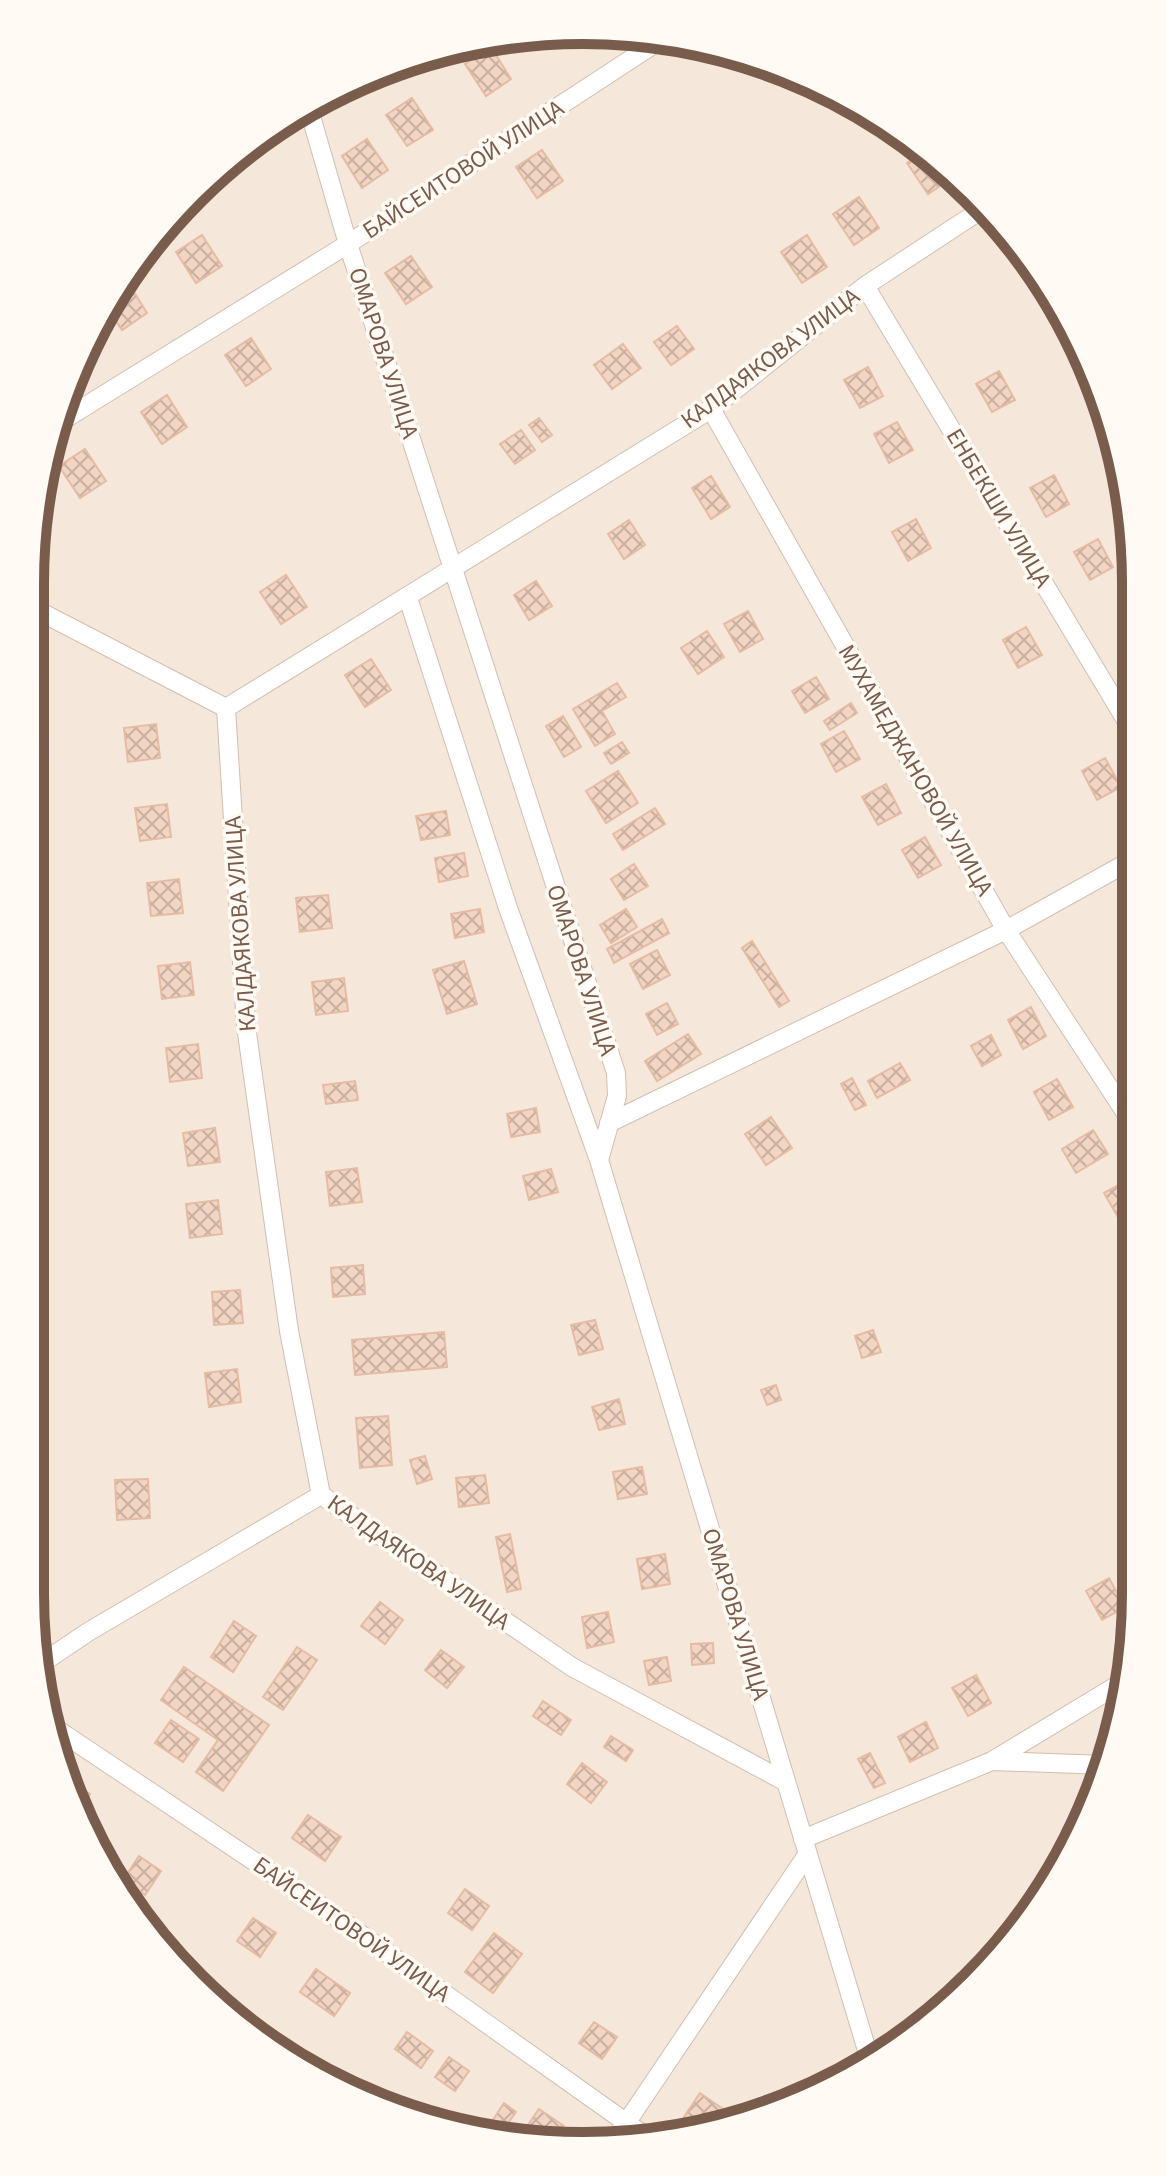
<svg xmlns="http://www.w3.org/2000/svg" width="1166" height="2176" font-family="'Source Sans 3',sans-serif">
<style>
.residential{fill:#f5e8da}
.building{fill:url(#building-cross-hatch);stroke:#e6bba3;stroke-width:2}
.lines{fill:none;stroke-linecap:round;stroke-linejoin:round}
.street-casing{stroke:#d1beb0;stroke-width:20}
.street{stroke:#fff;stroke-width:18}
.labels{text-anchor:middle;stroke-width:7;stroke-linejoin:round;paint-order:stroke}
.street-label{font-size:24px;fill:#7a5c4d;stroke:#fffaf3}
.rim{fill:none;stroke:#7a5c4d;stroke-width:10}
</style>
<defs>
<pattern id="building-cross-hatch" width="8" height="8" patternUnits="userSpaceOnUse" patternTransform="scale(2)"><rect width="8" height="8" fill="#f3d5c3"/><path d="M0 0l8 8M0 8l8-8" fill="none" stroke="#cab0a1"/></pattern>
</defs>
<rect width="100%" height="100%" fill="#fdf6ec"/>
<path class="residential" d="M546 31 655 35 760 59 859 104 948 168 1043 275 1106 405 1131 511 1135 1629 1117 1737 1062 1869 948 2008 795 2104 620 2145 440 2127 276 2053 145 1930 60 1771 30 1593 31 547 49 439 104 307 167 219 246 145 338 87 439 49Z"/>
<path class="building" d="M551 31 583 32 561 47Z
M491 47 511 79 486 96 465 64Z
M412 98 433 130 407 146 386 115Z
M367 139 388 170 362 188 342 156Z
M542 150 563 181 537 198 516 167Z
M925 151 947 167 954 177 928 194 907 163Z
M859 197 879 228 854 245 833 214Z
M202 235 222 266 196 283 176 252Z
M807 235 827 267 802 283 781 252Z
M411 256 432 287 406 304 385 273Z
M127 281 147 313 122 330 105 305 118 287Z
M677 326 694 349 671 365 654 342Z
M251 338 271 369 246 386 225 355Z
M623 344 641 368 612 389 594 365Z
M868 367 883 396 860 408 844 380Z
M999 371 1015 400 992 412 976 384Z
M167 395 187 427 162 444 141 412Z
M539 418 552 435 542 442 529 425Z
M897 422 913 450 889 463 874 434Z
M521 430 535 450 515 464 500 444Z
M85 449 106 481 80 498 59 466Z
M1054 475 1069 504 1046 517 1030 488Z
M711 476 730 507 711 519 692 488Z
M916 519 931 548 908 561 892 532Z
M629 520 645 545 624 559 608 534Z
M1098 539 1113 567 1090 580 1074 552Z
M286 575 307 607 281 624 260 592Z
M536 581 552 606 529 620 514 595Z
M748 611 763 639 740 652 724 624Z
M1026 627 1042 655 1018 668 1003 640Z
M707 631 724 657 698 674 681 648Z
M371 659 391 690 365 707 345 675Z
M816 677 829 699 805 713 792 691Z
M617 683 626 697 602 711 615 734 595 746 573 709Z
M851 703 857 713 830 730 824 721Z
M563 716 581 747 564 757 546 726Z
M156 724 160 758 128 762 124 728Z
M844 731 860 759 836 772 821 744Z
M622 742 629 753 611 764 604 753Z
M1105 758 1121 787 1097 800 1082 771Z
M618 771 638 803 606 823 586 791Z
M886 784 901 813 878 825 862 797Z
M167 804 171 837 140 841 135 808Z
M655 808 665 824 623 850 613 834Z
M446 811 450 835 421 840 416 816Z
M925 837 941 865 918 878 902 850Z
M464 853 468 876 439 882 435 858Z
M634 864 648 886 624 900 611 879Z
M179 879 183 913 151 916 147 883Z
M328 895 332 928 300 932 296 898Z
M480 909 484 932 455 938 451 914Z
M626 909 637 927 611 943 600 925Z
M662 919 669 933 614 963 607 949Z
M752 941 789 1001 779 1007 742 948Z
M657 950 670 975 643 989 630 964Z
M464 961 477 1004 447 1014 433 970Z
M190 962 194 995 162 999 158 966Z
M344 978 348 1011 316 1015 312 982Z
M667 1003 678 1024 657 1035 646 1014Z
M1031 1007 1046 1036 1023 1049 1008 1020Z
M688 1034 701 1054 657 1081 645 1061Z
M991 1035 1001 1055 982 1066 971 1046Z
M198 1044 202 1078 170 1082 166 1048Z
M900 1063 910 1080 877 1098 868 1081Z
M852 1078 866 1105 855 1110 841 1084Z
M1057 1079 1073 1107 1049 1120 1034 1092Z
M355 1081 358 1100 326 1104 323 1085Z
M536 1108 540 1132 511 1137 507 1114Z
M771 1117 792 1148 766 1165 745 1134Z
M215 1128 220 1162 188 1166 183 1133Z
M1093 1130 1108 1154 1076 1173 1062 1149Z
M357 1168 362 1202 330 1206 326 1172Z
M551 1169 558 1192 529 1200 523 1176Z
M1128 1180 1133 1191 1134 1213 1120 1221 1104 1193Z
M218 1200 222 1234 190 1238 186 1204Z
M363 1265 365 1294 333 1297 331 1268Z
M240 1290 243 1323 214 1325 212 1292Z
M595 1320 603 1349 579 1355 571 1325Z
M873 1330 881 1352 862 1358 855 1336Z
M444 1332 447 1367 355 1375 352 1340Z
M237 1369 241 1402 209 1407 205 1373Z
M776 1385 781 1400 767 1405 761 1390Z
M619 1399 625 1424 599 1430 592 1407Z
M388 1416 392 1465 360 1468 356 1418Z
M425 1456 432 1479 417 1484 410 1460Z
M642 1467 647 1494 618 1499 613 1472Z
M485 1475 489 1503 459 1507 456 1478Z
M148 1479 150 1518 117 1520 115 1480Z
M510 1534 521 1589 507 1592 496 1537Z
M665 1554 670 1584 642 1589 637 1559Z
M1109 1578 1125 1607 1102 1620 1086 1591Z
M380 1602 403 1620 385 1644 361 1626Z
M608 1612 614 1642 587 1648 582 1617Z
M234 1621 256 1636 233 1672 211 1657Z
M713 1643 714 1663 692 1665 691 1644Z
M297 1647 317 1660 283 1710 263 1697Z
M441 1650 464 1667 447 1688 425 1670Z
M667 1657 671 1681 649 1685 644 1661Z
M184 1667 269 1725 223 1791 196 1772 218 1740 161 1700Z
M976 1675 991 1703 968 1716 952 1688Z
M543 1701 571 1720 561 1735 533 1716Z
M171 1720 199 1739 183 1762 155 1743Z
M926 1722 938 1748 910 1762 898 1737Z
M611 1736 633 1750 626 1761 604 1747Z
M870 1753 885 1783 874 1788 858 1759Z
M582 1763 607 1782 591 1803 567 1784Z
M62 1775 90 1794 80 1809Z
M308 1815 341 1837 325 1861 292 1838Z
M139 1856 161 1871 145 1895 123 1880Z
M465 1889 489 1906 472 1930 448 1913Z
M253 1918 276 1933 260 1957 237 1941Z
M494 1933 522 1954 493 1993 465 1972Z
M316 1969 350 1993 334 2016 300 1992Z
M594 2022 617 2037 602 2059 579 2043Z
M407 2032 433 2051 421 2068 395 2049Z
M449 2057 469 2071 455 2091 435 2077Z
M700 2093 723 2109 713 2123 698 2126 684 2117Z
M504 2103 516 2112 501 2133 485 2132Z
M539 2109 564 2126 556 2139 528 2136 523 2132Z"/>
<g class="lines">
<defs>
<path id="street" d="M308 106 348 244 616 1073 617 1096 599 1160 869 2057
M865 286 1132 730
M711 409 1006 930 1133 1124
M55 425 348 244 665 37
M408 598 508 908 598 1157
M31 607 226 708
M609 1123 1006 930 1132 860
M42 1663 88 1632 321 1495
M52 1726 318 1904 648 2138
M992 1761 1126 1680
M786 1782 572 1667 321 1495 289 1331 246 1026 226 708 711 409 865 286 984 208
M803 1839 992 1761 1105 1765
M612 2144 807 1855"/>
</defs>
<use href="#street" class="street-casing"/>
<use href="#street" class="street"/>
</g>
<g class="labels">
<g class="street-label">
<text transform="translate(463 169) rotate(-33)" y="8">БАЙСЕИТОВОЙ УЛИЦА</text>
<text transform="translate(384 353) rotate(72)" y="8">ОМАРОВА УЛИЦА</text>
<text transform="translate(770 358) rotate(-37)" y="8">КАЛДАЯКОВА УЛИЦА</text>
<text transform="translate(999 508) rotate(59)" y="8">ЕНБЕКШИ УЛИЦА</text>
<text transform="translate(916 770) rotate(60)" y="8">МУХАМЕДЖАНОВОЙ УЛИЦА</text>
<text transform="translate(240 924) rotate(-94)" y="8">КАЛДАЯКОВА УЛИЦА</text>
<text transform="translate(582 970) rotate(72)" y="8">ОМАРОВА УЛИЦА</text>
<text transform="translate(419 1562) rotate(35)" y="8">КАЛДАЯКОВА УЛИЦА</text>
<text transform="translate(736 1614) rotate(73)" y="8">ОМАРОВА УЛИЦА</text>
<text transform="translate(352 1929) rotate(35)" y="8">БАЙСЕИТОВОЙ УЛИЦА</text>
</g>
</g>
<path d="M0 0H1166V2176H0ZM583 44H583A539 539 0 0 1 1122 583V1593A539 539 0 0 1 583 2132H583A539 539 0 0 1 44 1593V583A539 539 0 0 1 583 44Z" fill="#fffaf3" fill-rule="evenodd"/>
<path class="rim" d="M583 44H583A539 539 0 0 1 1122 583V1593A539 539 0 0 1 583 2132H583A539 539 0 0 1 44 1593V583A539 539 0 0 1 583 44Z"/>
</svg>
